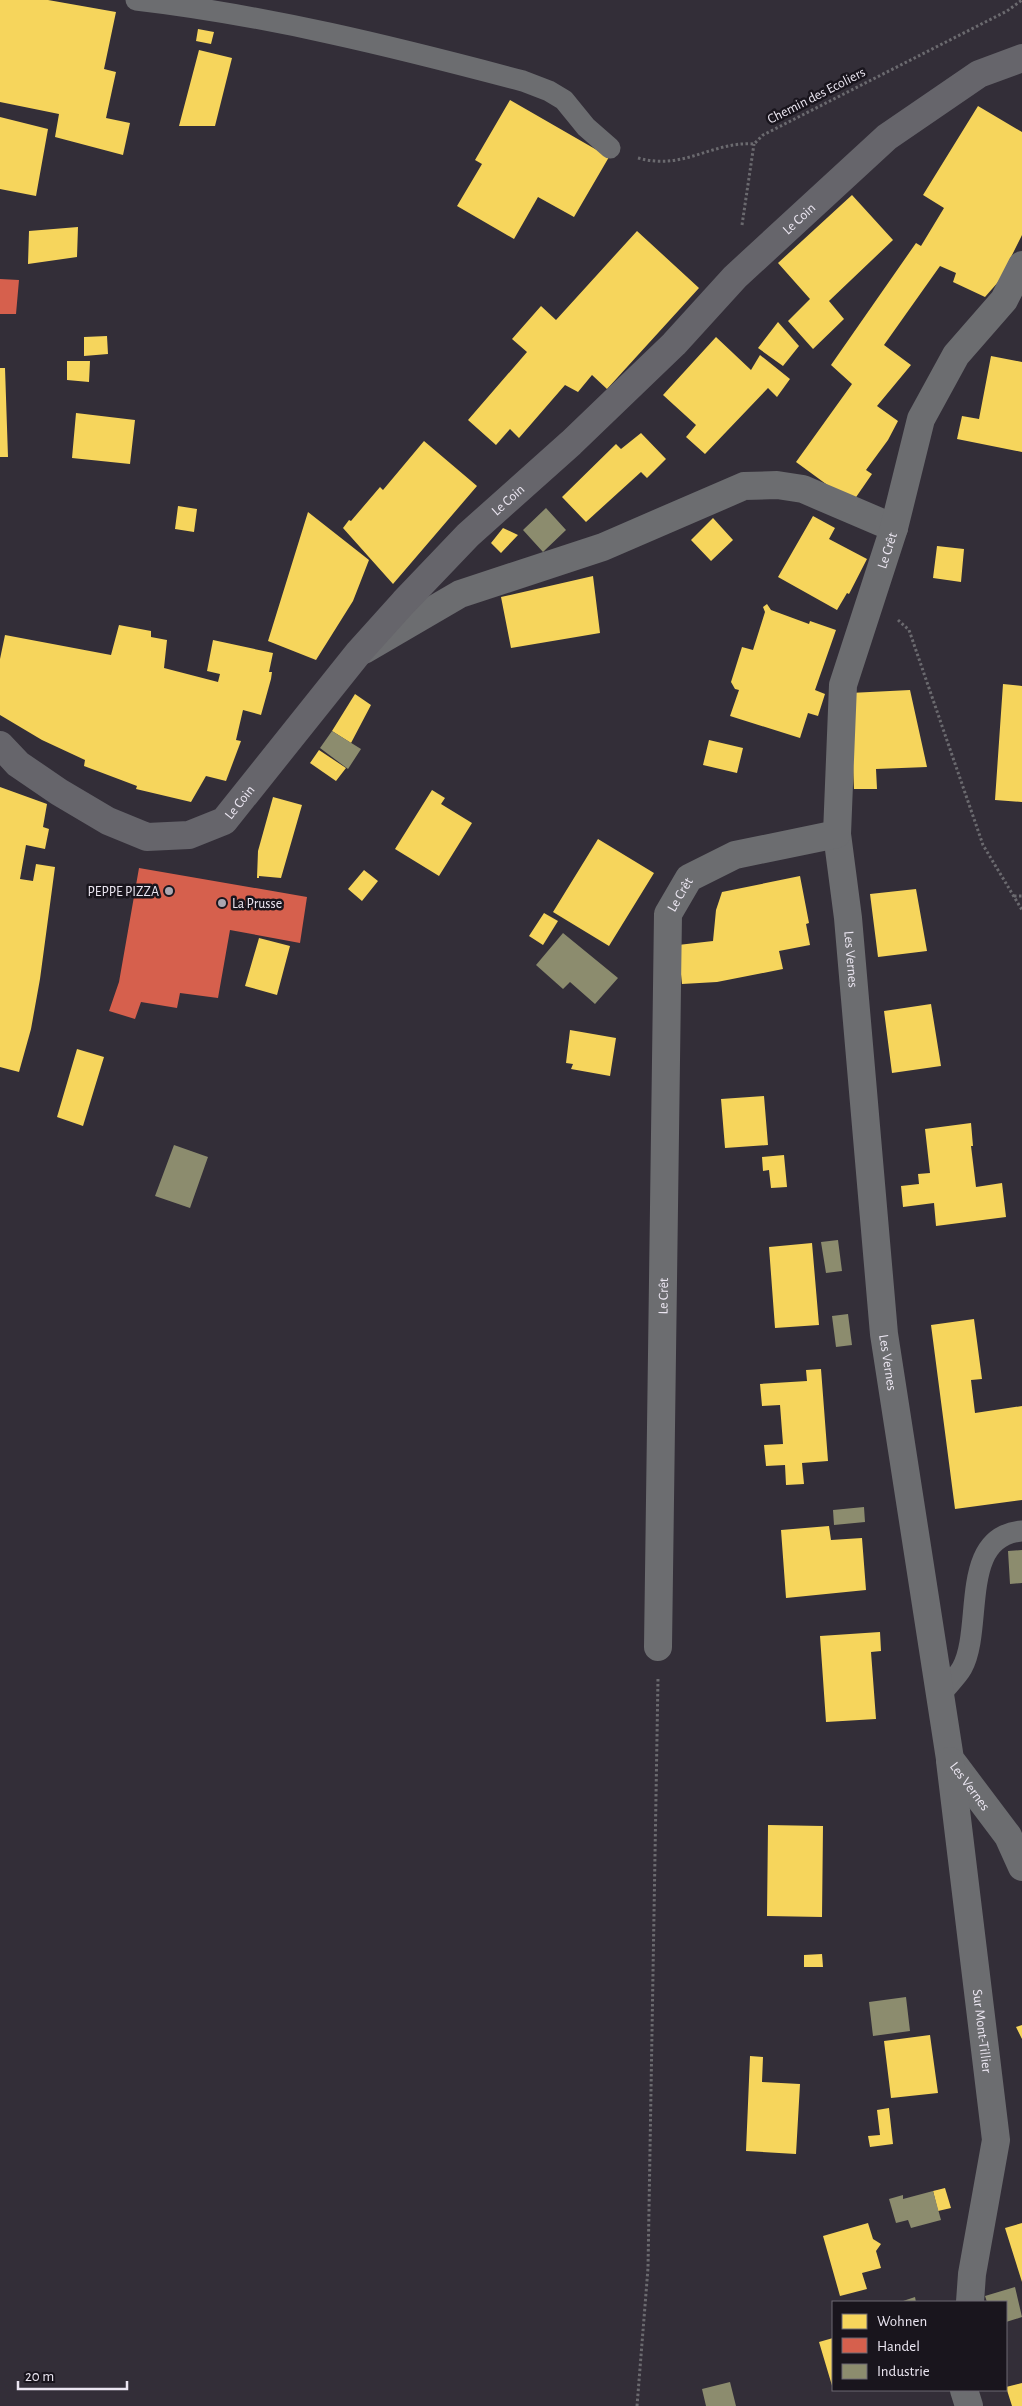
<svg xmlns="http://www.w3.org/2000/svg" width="1022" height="2406" font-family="'Alegreya Sans',sans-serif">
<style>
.homes{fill:#f6d55c}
.shops{fill:#d6604d}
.industry{fill:#8c8c6e}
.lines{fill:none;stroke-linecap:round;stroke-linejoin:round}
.path{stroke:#6b6a6f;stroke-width:3;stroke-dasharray:2.5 2.5;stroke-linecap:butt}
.lane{stroke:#6c6d70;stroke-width:21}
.street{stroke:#6c6d70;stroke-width:28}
.secondary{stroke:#66656b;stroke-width:28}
.poi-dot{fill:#aba6b0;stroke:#19151d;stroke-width:2}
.labels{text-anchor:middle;stroke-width:5;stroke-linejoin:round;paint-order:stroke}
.street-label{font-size:14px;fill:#ebe6f1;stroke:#19151d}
.poi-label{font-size:14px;fill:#ebe6f1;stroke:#19151d;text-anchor:end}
</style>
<rect width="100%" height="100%" fill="#332e38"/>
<path class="homes" d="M0 0H48L116 12 104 69 116 72 106 118 130 123 123 155 55 137 59 114 0 102Z
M198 29 214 32 211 44 196 41Z
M199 50 232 58 215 126H179Z
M510 100 609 157 574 217 538 197 514 239 457 206 482 164 475 160Z
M978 106 1022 132V235L999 281 985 297 953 282 956 273 940 266 884 345 911 365 877 406 898 421 888 440 866 470 872 474 852 503 796 462 852 384 831 365 916 243 921 246 944 208 923 195Z
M0 117 48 129 36 196 0 189Z
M852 195 893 240 829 301 844 319 813 349 788 321 810 299 778 263Z
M78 227 77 257 28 264 29 231Z
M637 231 699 288 607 389 592 375 578 392 565 385 519 438 510 429 496 445 468 420 527 352 512 339 541 306 556 320Z
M778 322 799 346 783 366 758 348Z
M107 336 108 354 84 356V337Z
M716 337 751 370 760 355 790 379 777 397 768 388 705 454 686 437 696 425 663 395Z
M991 356 1022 362V452L957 439 962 416 979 419Z
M67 361H90L89 382 67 380Z
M0 368H5L8 457H0Z
M76 413 135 420 130 464 72 458Z
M641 433 666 459 647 478 641 472 586 522 562 497 616 444 621 449Z
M424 441 477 486 393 584 343 528 349 520 351 521 380 487 383 490Z
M178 506 197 509 194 532 175 529Z
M308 512 369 560 353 601 316 660 268 641Z
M813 516 835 528 829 539 867 559 849 594 847 593 837 610 778 577Z
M713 518 733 540 711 561 691 540Z
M503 528 518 535 501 553 491 543Z
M937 546 964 549 961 582 933 578Z
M593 576 600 633 511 648 501 597Z
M767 604 771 610 809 624 810 621 836 630 815 690 825 694 818 716 808 713 800 738 730 716 739 690 735 689 731 682 742 647 753 650 765 612 763 607Z
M119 625 151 631V637L167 640 164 668 218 682 220 674 207 671 213 640 273 653 269 672H272L271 679 261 715 243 710 236 740 241 741 226 781 206 776 191 802 136 789 137 786 84 766 85 760 42 740 0 715V659L5 635 111 655Z
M1003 684 1022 686V802L995 800Z
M910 690 927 767 876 769 877 789H854L850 693Z
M355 694 371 705 351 743 332 731Z
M709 740 743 748 737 773 703 765Z
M319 750 346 768 336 781 310 763Z
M0 787 47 804 43 827 49 829 45 849 26 845 20 879 33 881 36 864 55 867 40 979 31 1029 19 1072 0 1067Z
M432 790 445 798 441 804 472 823 439 876 395 849Z
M273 797 302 805 281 878 259 876V878H257L258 851Z
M598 839 654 873 609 946 553 912Z
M364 870 378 881 362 901 348 889Z
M800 876 809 923 806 924 810 945 779 951 783 969 717 982 682 984 678 945 713 941 716 910 722 892Z
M916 889 927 951 878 957 870 894Z
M544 913 558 921 543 945 529 936Z
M259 938 290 946 277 995 245 986Z
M931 1004 941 1066 892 1073 884 1011Z
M570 1030 616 1038 610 1076 571 1069 573 1064 566 1063Z
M77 1049 104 1057 83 1126 57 1117Z
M764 1096 768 1145 725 1148 721 1099Z
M971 1123 973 1146H971L976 1187 1002 1183 1006 1217 936 1226 934 1203 903 1207 901 1186 919 1184 918 1174 930 1173 925 1129Z
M784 1155 787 1187 771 1188 769 1170 763 1171 762 1157Z
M812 1243 819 1325 775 1328 769 1247Z
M974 1319 982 1379 971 1380 975 1413 1022 1406V1500L955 1509 931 1325Z
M821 1369 828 1461 802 1463 804 1484 786 1485 785 1465 766 1466 764 1445 783 1444 780 1405 762 1406 760 1384 807 1381 806 1370Z
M829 1526 831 1540 862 1538 866 1590 786 1598 781 1530Z
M880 1632 881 1651 871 1652 876 1719 826 1722 820 1636Z
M768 1825 823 1826 822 1917 767 1916Z
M822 1954 823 1967H804V1955Z
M1022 2025V2039L1016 2027Z
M930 2035 938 2093 891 2098 884 2041Z
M750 2056 763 2057 762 2082 800 2084 796 2154 746 2151Z
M889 2108 893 2144 870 2147 868 2136 880 2135 877 2110Z
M945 2188 951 2208 938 2211 933 2191Z
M868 2223 873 2239 881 2244 876 2251 881 2268 862 2273 867 2289 840 2296 823 2236Z
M1022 2223V2282L1005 2228Z
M833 2338V2389L819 2342Z
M1022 2383V2406H1012L1006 2387Z"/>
<path class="shops" d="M0 279 19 280 16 314H0Z
M139 868 307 897 300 943 230 930 218 998 180 993 177 1008 141 1002 135 1019 109 1011 119 982Z"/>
<path class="industry" d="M546 508 566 530 543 552 523 530Z
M332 731 361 749 348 769 320 748Z
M563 933 618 978 595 1004 570 982 563 989 536 965Z
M174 1145 208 1157 190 1208 155 1196Z
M838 1240 842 1271 826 1273 821 1242Z
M848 1314 852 1345 836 1347 832 1316Z
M864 1507 865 1522 834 1525 833 1510Z
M1022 1550V1583L1010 1584 1008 1551Z
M906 1997 910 2031 873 2036 869 2002Z
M933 2191 941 2220 911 2228 908 2220 896 2223 889 2199 903 2195V2199Z
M1015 2287 1022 2317 1006 2322V2302H987L985 2296Z
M915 2297 916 2302H900Z
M730 2382 736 2406H706L702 2389Z"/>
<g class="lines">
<path class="path" d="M638 158C684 171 712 141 754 144L763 135 1007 11 1022 0
M742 225 754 144
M898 620 909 630 983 845 1022 910
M1014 896H1022
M637 2406 648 2268 658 1678"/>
<path class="lane" d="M136 0C266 15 395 47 523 81L549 91 564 100 586 127 610 148
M940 1695C947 1686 957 1677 962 1668 984 1628 958 1536 1022 1531"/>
<g class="street">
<path d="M364 650 460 594 603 547 744 486 777 485 803 489 894 528"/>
<path id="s1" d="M837 834 848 918 884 1334 950 1759 1008 1836 1022 1867"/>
<path id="s2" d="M658 1647 668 914 689 878 735 855 837 834 843 685 894 528 921 419 956 355 1004 300 1022 265"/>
<path id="s3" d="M950 1761 996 2140 972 2274 970 2302"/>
<path d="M964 2390 969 2406"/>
</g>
<path class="secondary" id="s4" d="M0 745 18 764 59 792 108 821 147 837 189 835 224 821 359 652 404 602 468 535 571 443 674 344 735 277 887 137 979 74 1022 58"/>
</g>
<g class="poi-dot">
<circle cx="169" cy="891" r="5"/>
<circle cx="222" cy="903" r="5"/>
</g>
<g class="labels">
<g class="street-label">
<text transform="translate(816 95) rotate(-27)" y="5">Chemin des Ecoliers</text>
<text dy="5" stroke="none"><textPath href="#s4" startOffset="1089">Le Coin</textPath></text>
<text dy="5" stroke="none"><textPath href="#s4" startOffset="684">Le Coin</textPath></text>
<text dy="5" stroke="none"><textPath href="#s2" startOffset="1221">Le Crêt</textPath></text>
<text dy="5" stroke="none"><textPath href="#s4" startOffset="279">Le Coin</textPath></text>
<text dy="5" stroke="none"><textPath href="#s2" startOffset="756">Le Crêt</textPath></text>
<text dy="5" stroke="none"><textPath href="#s1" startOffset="126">Les Vernes</textPath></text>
<text dy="5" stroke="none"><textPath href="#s2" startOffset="351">Le Crêt</textPath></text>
<text dy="5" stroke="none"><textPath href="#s1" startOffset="531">Les Vernes</textPath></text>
<text dy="5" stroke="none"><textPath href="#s1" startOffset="966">Les Vernes</textPath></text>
<text dy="5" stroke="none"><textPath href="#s3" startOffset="272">Sur Mont-Tillier</textPath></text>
</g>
<g class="poi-label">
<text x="159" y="896">PEPPE PIZZA</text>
<text x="232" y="908" text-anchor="start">La Prusse</text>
</g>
</g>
<rect x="832" y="2301" width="175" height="90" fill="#19151d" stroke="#6d6972"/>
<rect x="842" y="2314" width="25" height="15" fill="#f6d55c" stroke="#6d6972"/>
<text x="877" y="2326" font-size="15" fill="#ebe6f1">Wohnen</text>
<rect x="842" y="2338" width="25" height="15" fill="#d6604d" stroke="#6d6972"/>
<text x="877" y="2351" font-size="15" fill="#ebe6f1">Handel</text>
<rect x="842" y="2364" width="25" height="15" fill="#8c8c6e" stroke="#6d6972"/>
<text x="877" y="2376" font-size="15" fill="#ebe6f1">Industrie</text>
<path d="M18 2381v8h109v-8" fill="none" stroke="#ebe6f1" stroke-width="2.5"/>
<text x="25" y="2381" font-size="15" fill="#ebe6f1" stroke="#19151d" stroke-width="4" paint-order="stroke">20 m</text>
</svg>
